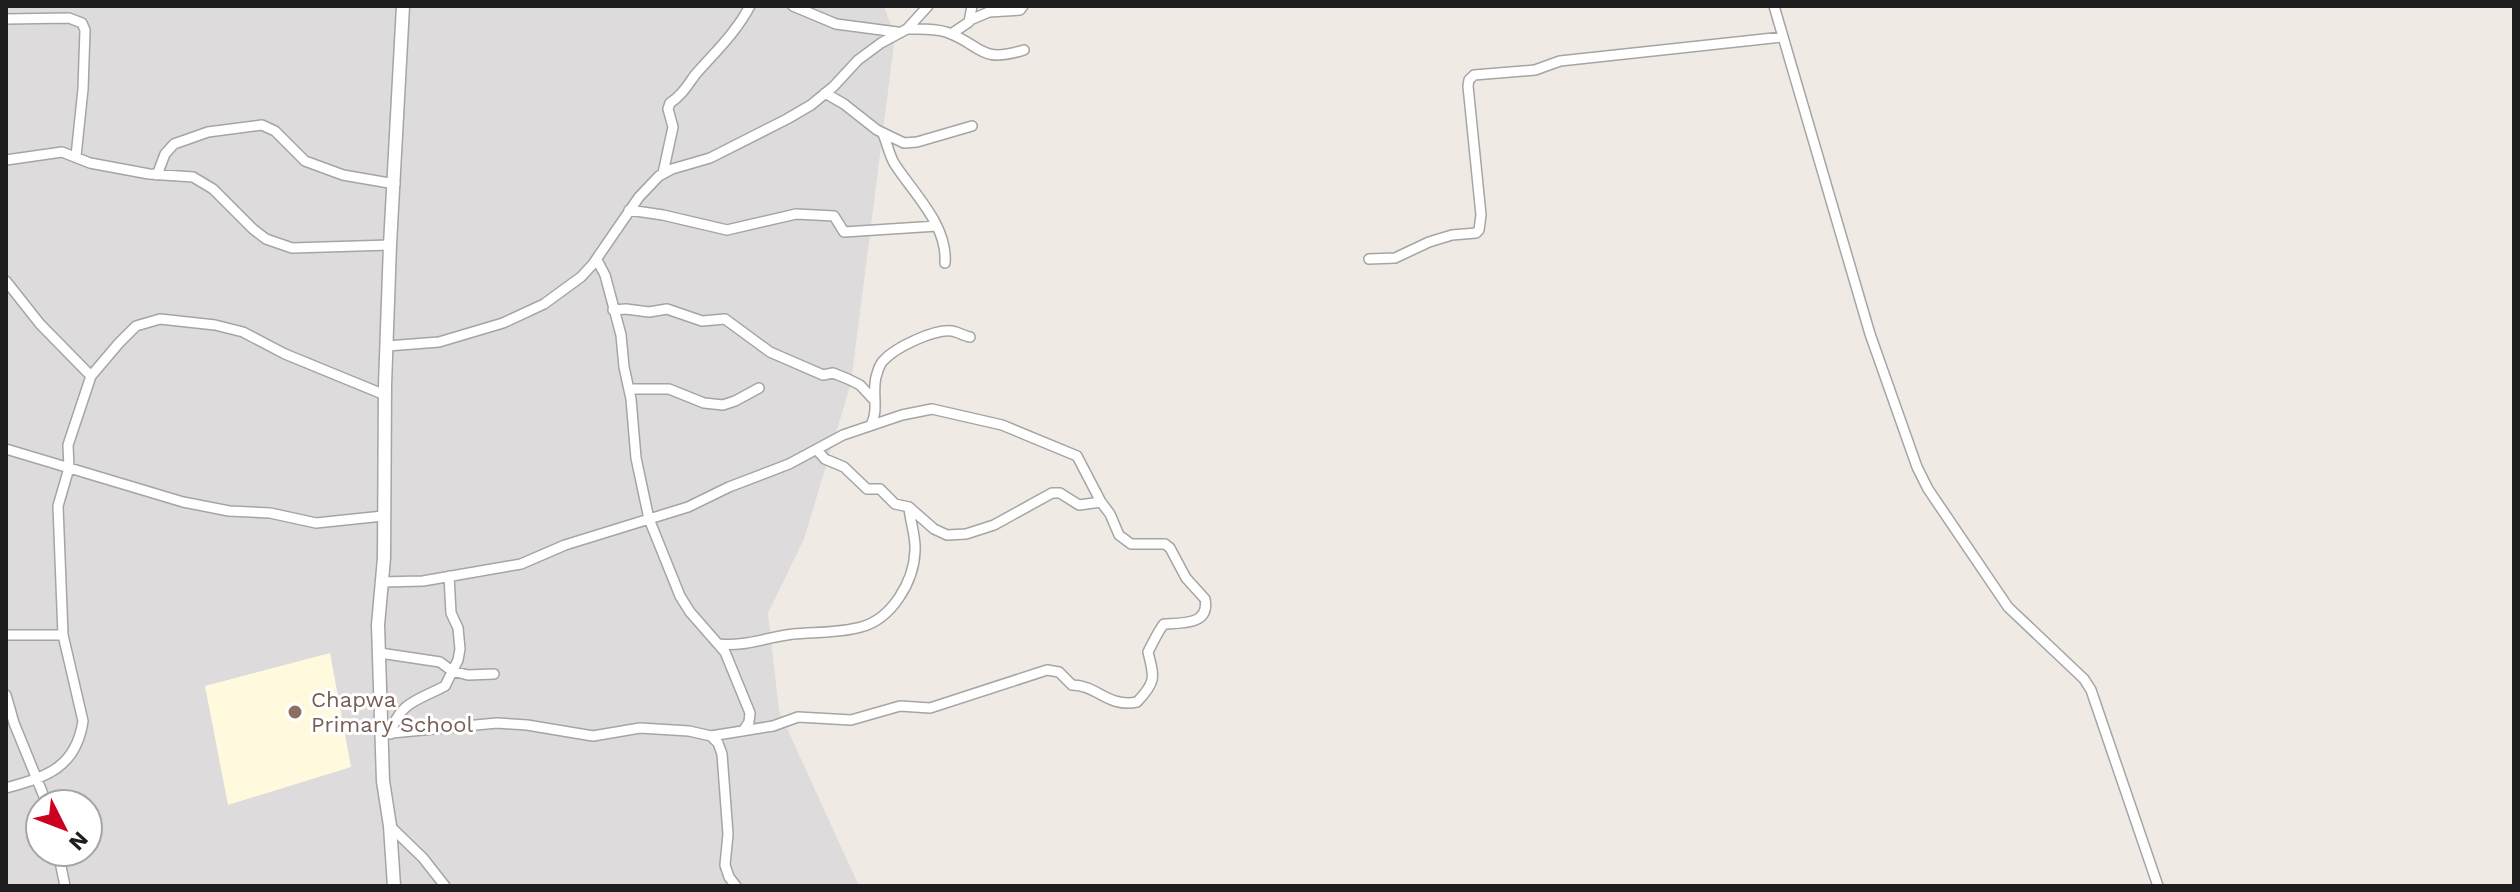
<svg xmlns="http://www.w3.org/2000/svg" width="2520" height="892" font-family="'Work Sans',sans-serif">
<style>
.residential{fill:#dddbdc;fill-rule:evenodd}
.education{fill:#fffade}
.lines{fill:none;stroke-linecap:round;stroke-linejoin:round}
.minor-casing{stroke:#a5a5a5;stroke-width:12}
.tertiary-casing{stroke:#a5a5a5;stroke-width:15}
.minor{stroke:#fff;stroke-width:9}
.tertiary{stroke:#fff;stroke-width:12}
.education-dot{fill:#8d6e63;stroke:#fff;stroke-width:3}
.labels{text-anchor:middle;stroke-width:6;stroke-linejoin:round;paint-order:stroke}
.education-label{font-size:22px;fill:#785e54;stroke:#fff;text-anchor:start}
</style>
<rect width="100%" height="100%" fill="#f0eae4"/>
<path class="residential" d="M6 6H884L895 36 851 383 804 539 768 613 779 711 859 886H6ZM40 804H88V852H40Z"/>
<path class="education" d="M330 653 351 767 228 805 205 686Z"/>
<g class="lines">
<defs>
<path id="minor" d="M793 6 836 24 897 32
M1774 6 1870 334 1917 467 1928 489 2008 607 2084 679 2091 690 2158 886
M6 19 69 18 82 23 85 30 83 89 76 156
M970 20 989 12 1020 10 1023 6
M907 29C920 29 933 28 946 32 983 45 978 64 1024 50
M951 34 969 22 972 6
M825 93 844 104 877 130 904 143 917 142 972 126
M883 134C887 143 889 154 894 163 913 193 948 225 945 263
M6 160 62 152 90 163 149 174 193 177 213 189 253 229 266 239 292 248 390 245
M663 173 673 127 668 109 670 103C682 95 687 86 695 75 715 52 735 34 750 6
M157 175 165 154 174 144 208 132 262 125 275 131 305 161 343 175 395 184
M629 210 663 215 727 230 796 214 834 216 844 232 937 226
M1369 259 1395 258 1429 242 1452 235 1476 233 1479 230 1481 215 1468 86 1469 80 1474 75 1535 70 1560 61 1783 37
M597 260 605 275 621 335 624 367 631 399 636 458 649 519 680 596 690 612 725 652 750 713 749 722 743 731
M6 281 40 324 91 376
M613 310 626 309 649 312 667 309 702 321 725 319 770 352 823 375 833 373 848 379 860 385 874 400
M387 346 439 342 503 323 544 304 581 277 593 264 639 197 659 176 672 169 710 158 787 119 811 105 833 87 858 60 881 43 907 29 928 6
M630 389H669L704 403 723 405 735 401 759 388
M871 425C879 410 872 394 876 377 878 371 879 364 884 360 896 347 934 329 952 331 958 332 964 336 970 337
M6 449 183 502 229 511 270 513 316 523 383 516
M817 450 825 459 844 467 867 489H880L895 504 909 507 934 529 947 535 966 534 994 525 1052 493H1060L1079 505 1101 502
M381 582 423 581 521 564 565 545 688 507 729 487 789 464 843 435 902 415 932 409 1002 425 1077 456 1101 502 1110 514 1119 535 1131 544H1165L1170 548 1186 578 1205 599C1210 625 1182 623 1164 624 1160 628 1151 646 1148 652 1154 677 1157 681 1137 702 1108 708 1097 685 1072 685L1059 672 1047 670 930 708 900 706 851 720 798 717 773 726 711 736
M6 635H63
M719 644C744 647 768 637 793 634 815 632 840 633 861 627 892 619 914 581 915 551 916 536 910 522 909 507
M380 653 440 662 452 671 468 675 494 674
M6 695 14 723 47 804
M381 734 497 723 527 725 593 736 640 728 689 731 711 736 718 743 722 754 728 834 725 865 729 877 736 886
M391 734C398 702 419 700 445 686L458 660 460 649 458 628 451 613 449 576
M6 788C46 777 76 768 83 721L63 635 58 506 69 468 68 445 91 376 119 343 136 326 160 319 215 325 243 332 285 354 385 395
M390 826 423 858 445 886
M58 852 65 886"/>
<path id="tertiary" d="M394 886 390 826 383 781 378 625 384 558 385 385 390 245 403 6"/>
</defs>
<use href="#minor" class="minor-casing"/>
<use href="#tertiary" class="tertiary-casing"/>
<use href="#minor" class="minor"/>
<use href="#tertiary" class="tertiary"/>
</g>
<circle class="education-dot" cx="295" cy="712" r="8"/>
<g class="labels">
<g class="education-label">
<text x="311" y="707">Chapwa<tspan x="311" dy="25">Primary School</tspan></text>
</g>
</g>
<rect width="2520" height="892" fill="none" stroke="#1e1e1e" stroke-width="16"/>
<g transform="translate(64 828) rotate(132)"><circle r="38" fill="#ffffff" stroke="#a5a5a5" stroke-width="2"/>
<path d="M0-6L14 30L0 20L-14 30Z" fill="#cd0020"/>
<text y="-12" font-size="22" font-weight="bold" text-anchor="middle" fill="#1e1e1e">N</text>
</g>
</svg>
